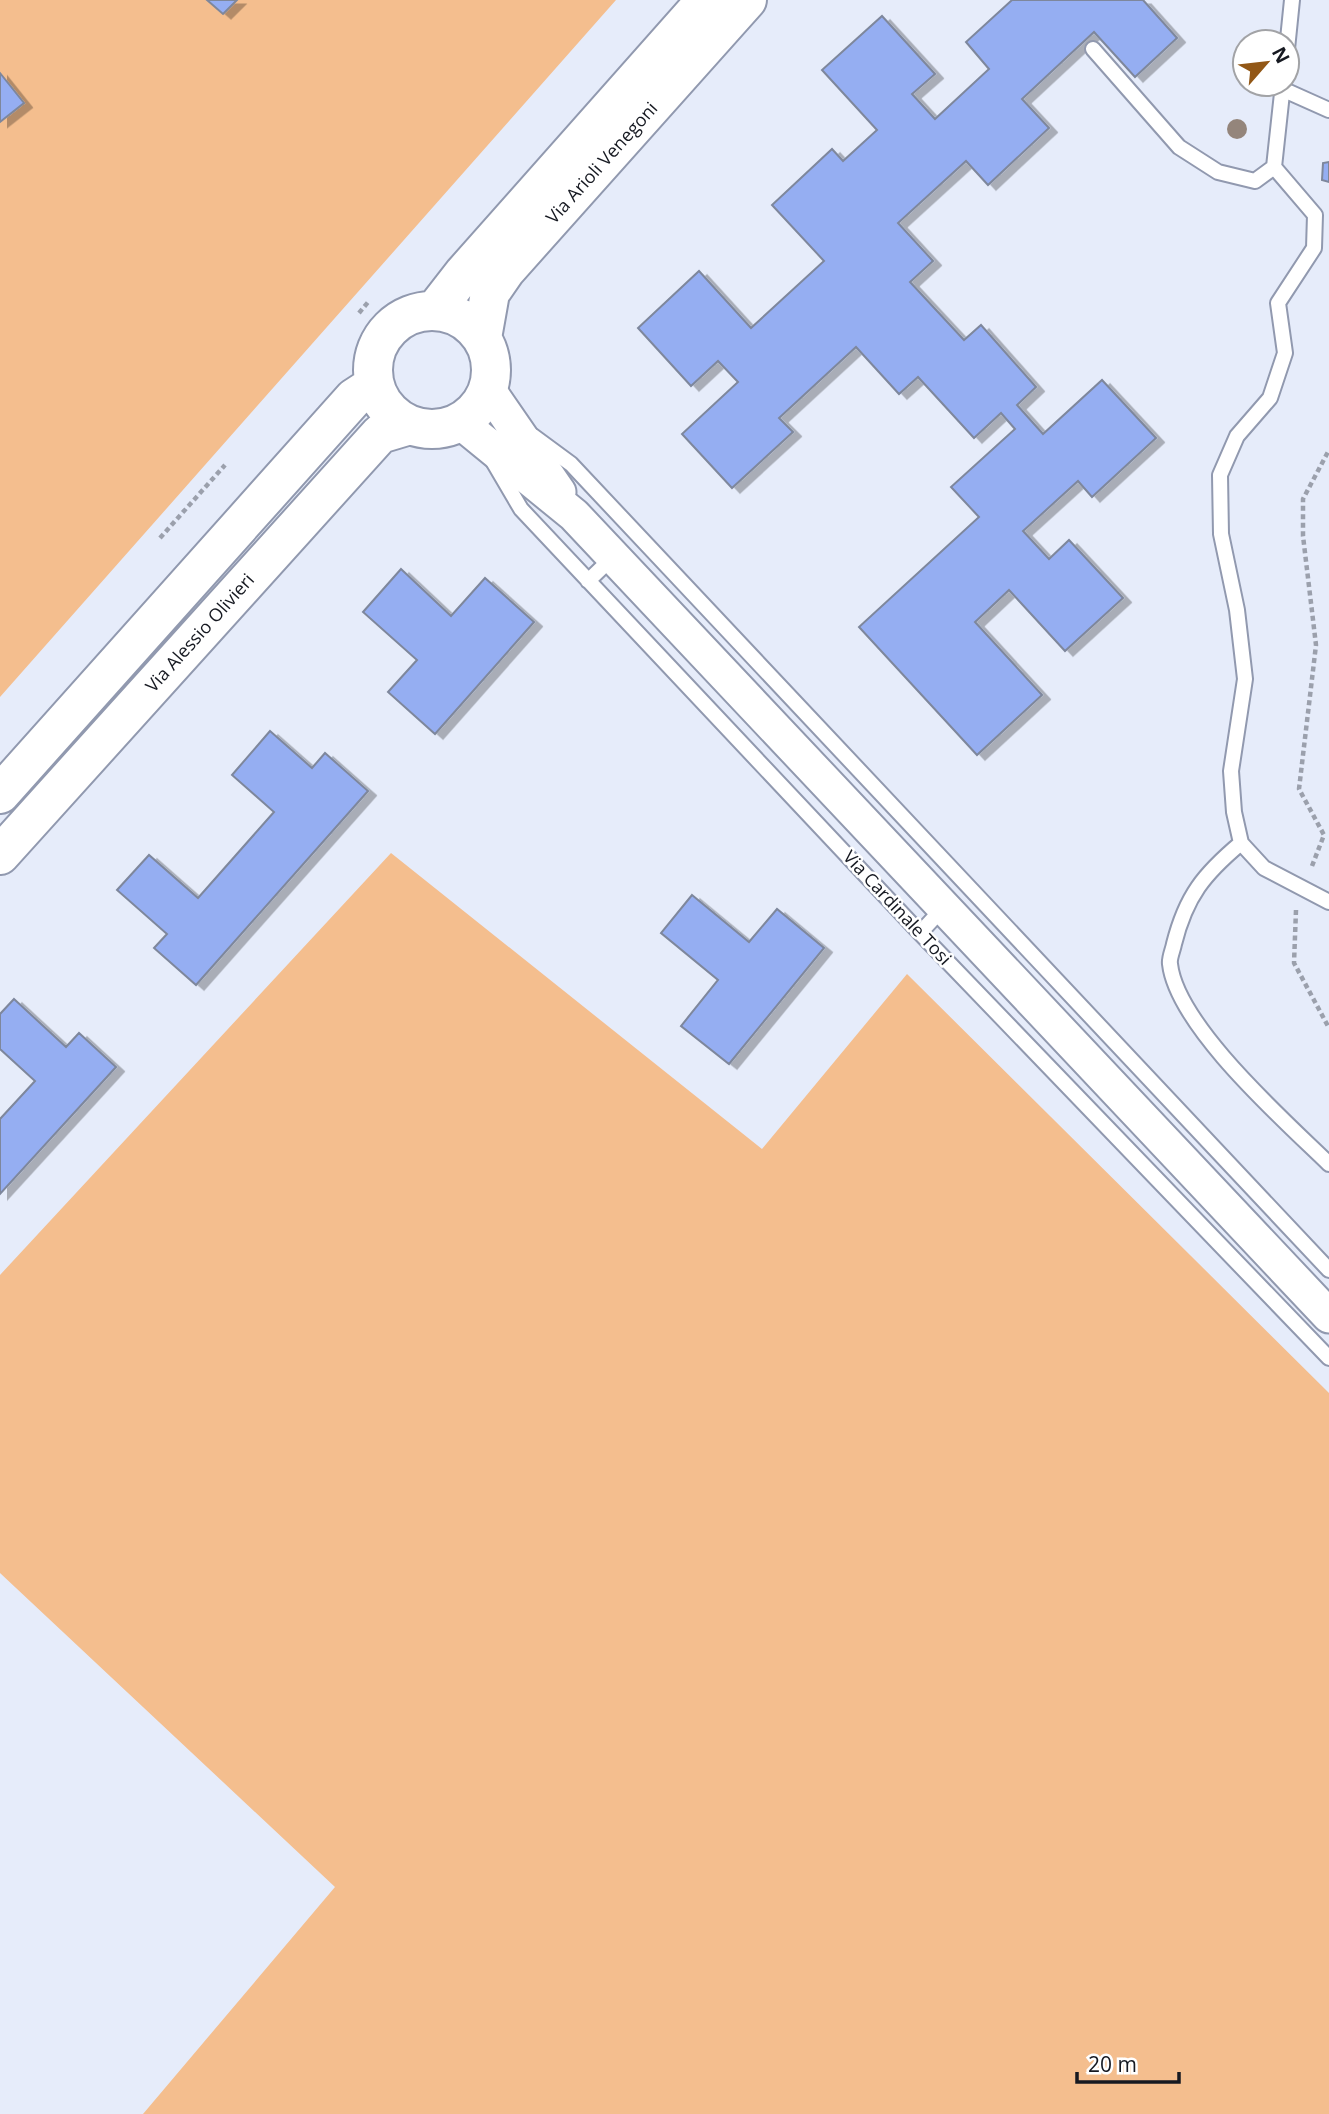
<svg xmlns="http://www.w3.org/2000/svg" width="1329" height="2114" font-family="'Open Sans',sans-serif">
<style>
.green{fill:#f4be8e}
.building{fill:#95aef2;stroke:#7e879c;stroke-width:2;filter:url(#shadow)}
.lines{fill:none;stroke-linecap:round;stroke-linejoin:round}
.service-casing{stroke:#9199af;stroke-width:18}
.tertiary-casing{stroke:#9199af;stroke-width:37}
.secondary-casing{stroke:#9199af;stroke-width:42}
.path{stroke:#9ba0ac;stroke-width:4.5;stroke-dasharray:5 3.5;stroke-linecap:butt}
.service{stroke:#fff;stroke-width:14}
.tertiary{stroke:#fff;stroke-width:33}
.secondary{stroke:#fff;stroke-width:38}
.tree{fill:#94857b}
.labels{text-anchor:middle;stroke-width:5;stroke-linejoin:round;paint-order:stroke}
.street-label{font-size:18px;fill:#161921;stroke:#fff}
</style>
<defs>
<filter id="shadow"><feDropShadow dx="8" dy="4.5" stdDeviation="0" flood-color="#0004"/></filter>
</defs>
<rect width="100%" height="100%" fill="#e6ecfa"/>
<path class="green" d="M0 0H616L0 697Z
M391 853 762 1149 907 974 1329 1393V2114H143L335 1887 0 1573V1275Z"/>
<path class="building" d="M207 0H237L223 14Z
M1012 0H1143L1177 38 1135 77 1094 32 1022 99 1049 128 988 185 966 161 898 223 933 261 910 282 964 340 981 325 1036 387 1017 405 1043 434 1102 380 1156 438 1092 497 1078 481 1023 531 1049 559 1069 540 1123 598 1065 651 1009 590 975 622 1042 695 977 755 859 627 979 517 951 487 1015 429 1001 413 974 438 918 377 899 394 856 347 779 418 793 432 732 488 682 434 738 382 718 361 691 386 638 328 699 271 751 328 824 261 772 205 832 149 843 161 877 130 822 70 882 16 935 74 912 94 935 119 989 69 966 42Z
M0 73 24 103 0 122Z
M1329 162V182L1322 180 1323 163Z
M401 569 451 616 485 578 534 622 435 734 388 692 417 660 363 612Z
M270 731 312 768 325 753 368 791 196 985 154 948 167 934 117 890 149 855 198 898 274 812 232 775Z
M692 895 749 942 777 909 824 948 729 1064 681 1026 718 980 661 933Z
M14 999 66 1047 79 1033 116 1067 0 1194V1119L35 1081 0 1049V1014Z"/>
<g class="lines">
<defs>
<path id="service" d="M1093 49 1179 147 1218 172 1255 181 1274 167
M1287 49 1292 0
M1283 84 1274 167 1315 215 1314 248 1278 303 1285 353 1270 398 1237 436 1220 475 1221 534 1237 610 1245 679 1231 771 1234 812 1241 843 1264 868 1329 902
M1282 89 1329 110
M533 436 571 464 1329 1270
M494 463 521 509 920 933 1329 1358
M588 581 614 556
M1241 843C1204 874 1186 896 1174 944 1173 950 1169 958 1170 964 1177 1026 1285 1121 1329 1164
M920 933 944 907"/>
<path id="tertiary" d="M488 389 559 492
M460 422 574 515 1329 1316"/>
<path id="secondary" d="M436 309 464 273 706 0
M373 370a59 59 0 1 1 118 0a59 59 0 1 1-118 0Z
M482 338 490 293 506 270 747 0
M0 794 354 398 374 385
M0 855 380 434 410 425"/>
</defs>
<use href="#service" class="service-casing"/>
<use href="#tertiary" class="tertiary-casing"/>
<use href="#secondary" class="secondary-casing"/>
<path class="path" d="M359 313 369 301
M160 538 225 465
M1312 866 1324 835 1299 789 1316 645 1303 536V499L1329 450
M1296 910 1294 963 1329 1028"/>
<use href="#service" class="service"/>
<use href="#tertiary" class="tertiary"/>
<use href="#secondary" class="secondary"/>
</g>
<circle class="tree" cx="1237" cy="129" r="10"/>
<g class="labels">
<g class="street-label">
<text transform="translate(602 163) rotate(-48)" y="6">Via Arioli Venegoni</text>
<text transform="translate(200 633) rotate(-48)" y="6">Via Alessio Olivieri</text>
<text transform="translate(897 908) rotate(47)" y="6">Via Cardinale Tosi</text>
</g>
</g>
<g transform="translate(1266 63) rotate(62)"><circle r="33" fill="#ffffff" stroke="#a2a3a6" stroke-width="2"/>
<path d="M0-5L12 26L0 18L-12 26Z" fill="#925716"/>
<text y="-10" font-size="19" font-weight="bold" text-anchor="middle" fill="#161921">N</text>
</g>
<path d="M1077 2072v10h102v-10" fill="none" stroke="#161921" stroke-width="3.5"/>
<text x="1088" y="2072" font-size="21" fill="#161921" stroke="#ffffff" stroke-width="5" paint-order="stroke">20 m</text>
</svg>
